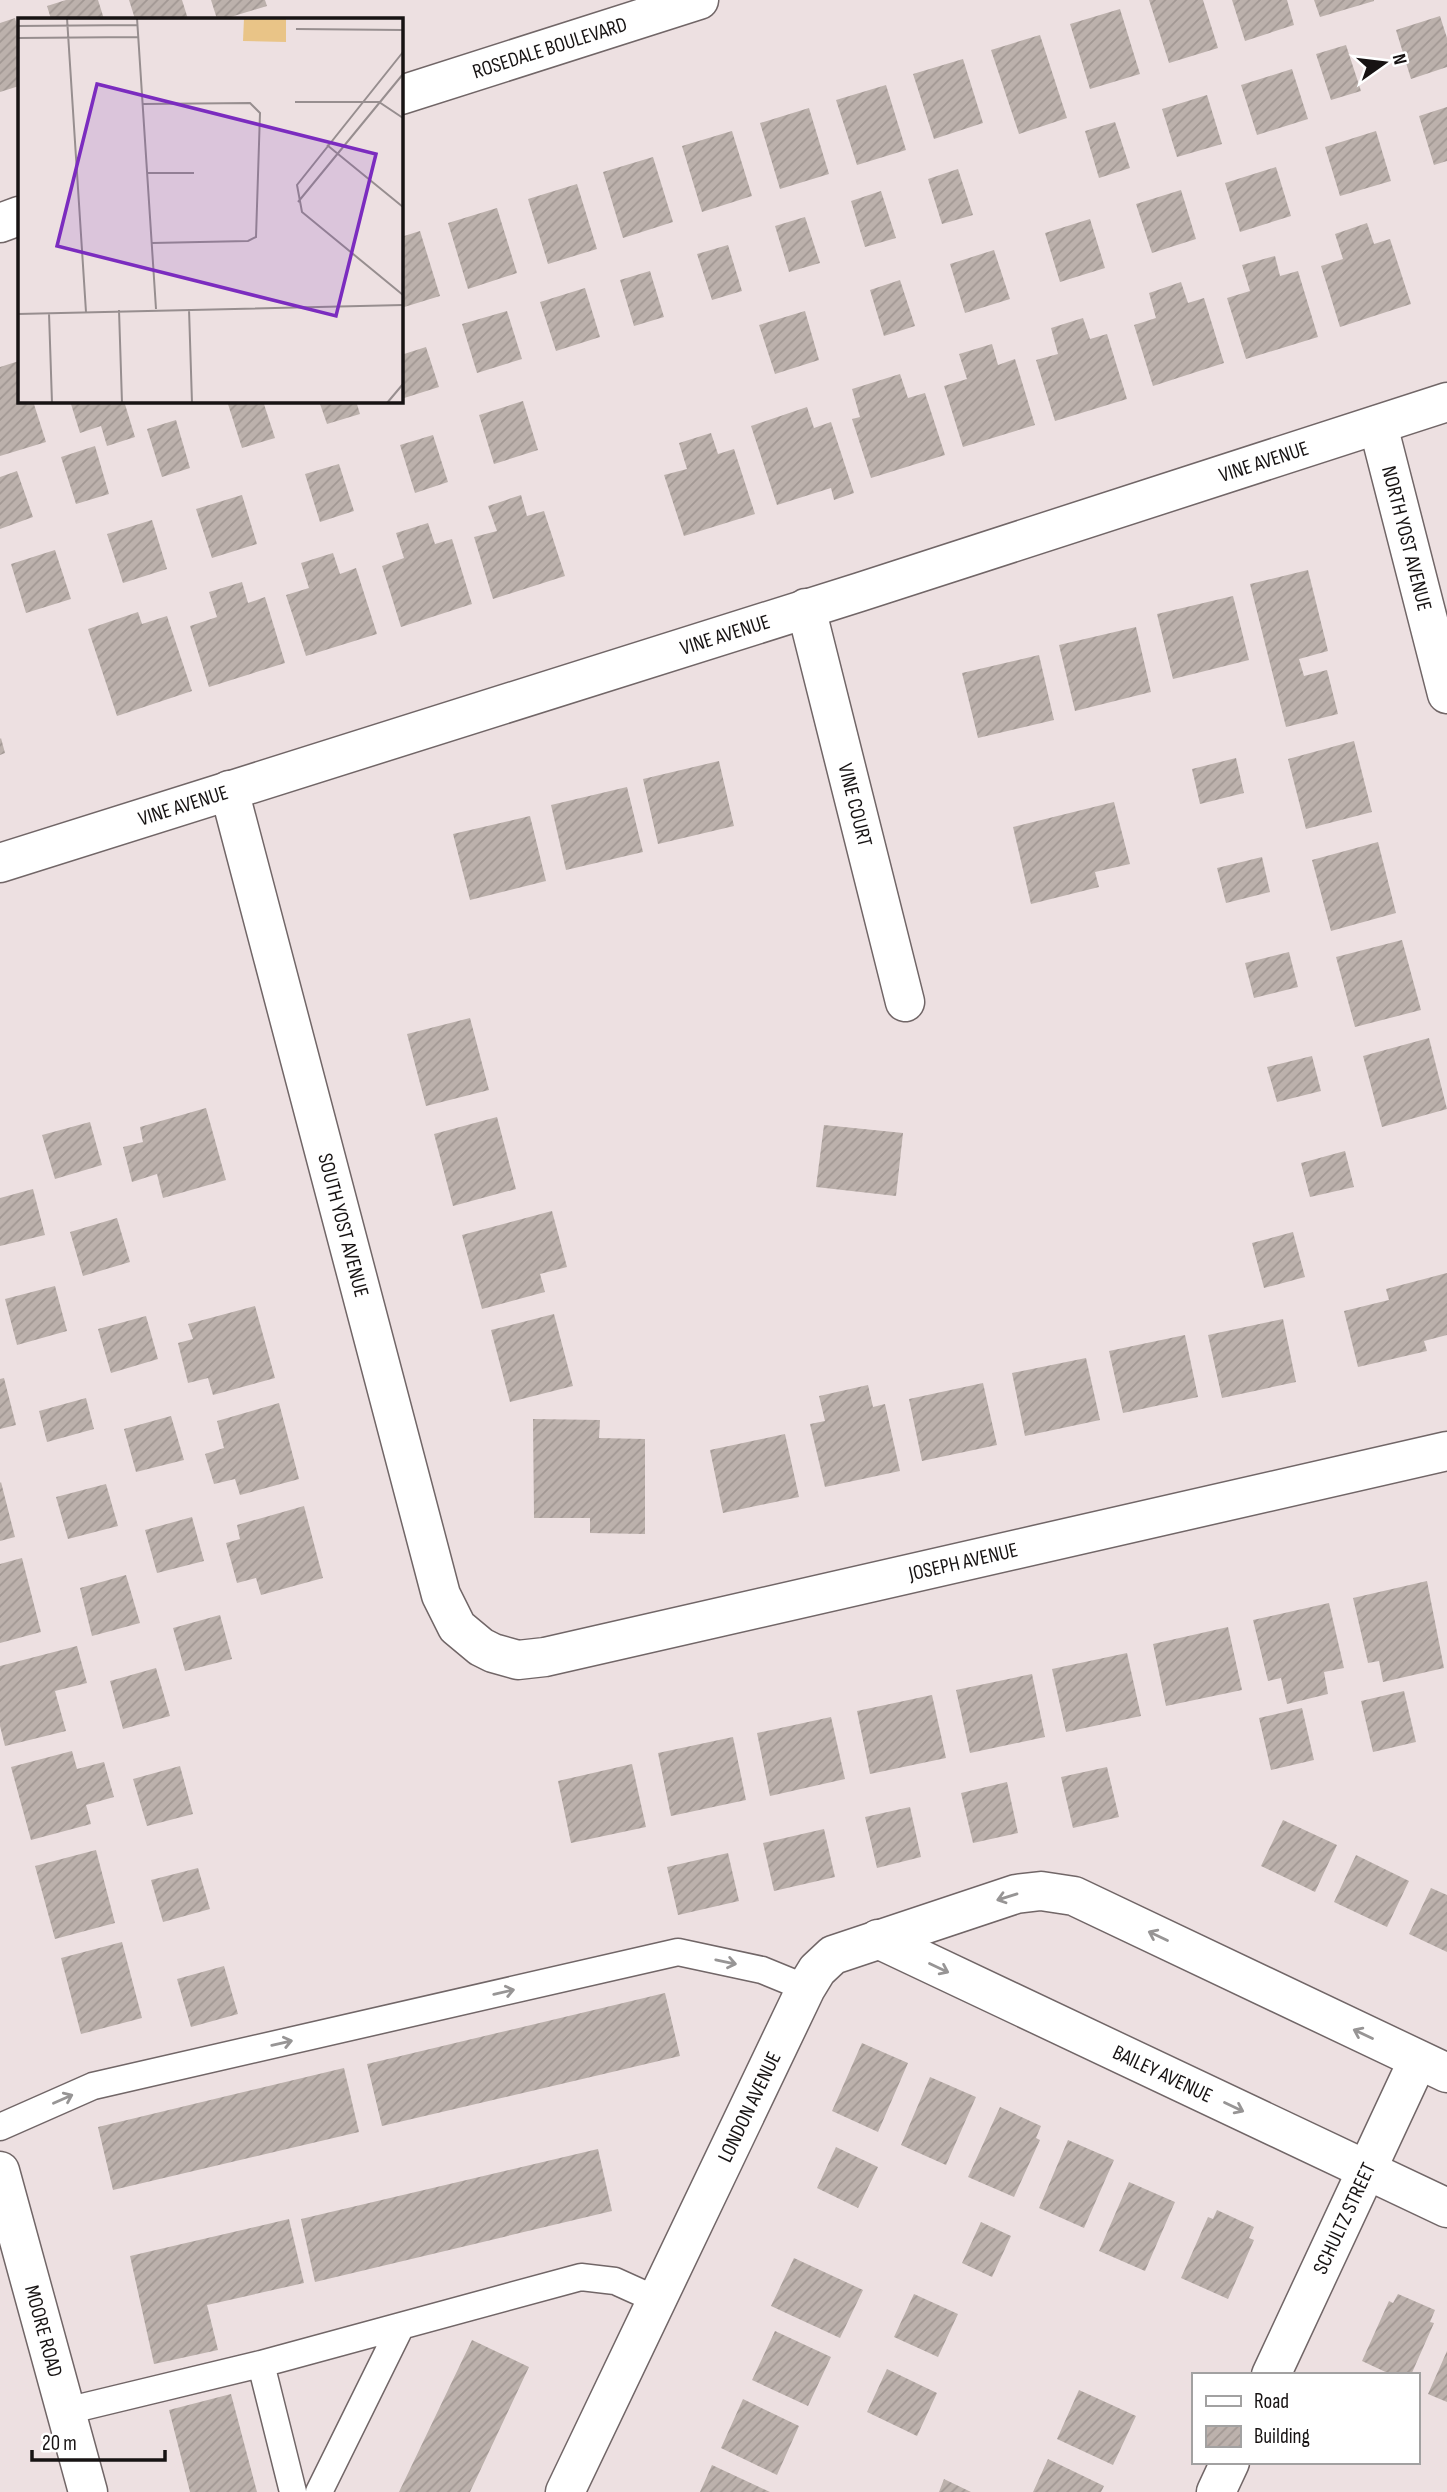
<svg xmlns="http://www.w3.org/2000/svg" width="1447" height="2492" font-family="'Sofia Sans Condensed',sans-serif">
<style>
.building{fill:url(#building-hatch)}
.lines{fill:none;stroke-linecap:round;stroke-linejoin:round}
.service-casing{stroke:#716667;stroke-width:29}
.minor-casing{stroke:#716667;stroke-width:41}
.tertiary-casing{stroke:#716667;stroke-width:41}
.service{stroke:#fff;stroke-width:26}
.minor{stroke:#fff;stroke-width:38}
.tertiary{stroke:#fff;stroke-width:38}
.oneway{stroke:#979595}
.labels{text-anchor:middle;stroke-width:5;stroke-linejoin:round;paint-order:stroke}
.street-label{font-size:21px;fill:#171313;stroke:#fff}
.inset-road{fill:none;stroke:#978e8f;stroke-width:2}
.view{fill:#7b2cbf;fill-opacity:0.15;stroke:#7b2cbf;stroke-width:3.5}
.inset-edge{fill:none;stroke:#171313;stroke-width:3.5}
</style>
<defs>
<pattern id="building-hatch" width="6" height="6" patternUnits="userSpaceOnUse" patternTransform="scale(1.75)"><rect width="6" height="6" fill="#bcb1ac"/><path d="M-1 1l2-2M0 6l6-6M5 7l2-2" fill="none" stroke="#a19793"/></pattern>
</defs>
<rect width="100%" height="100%" fill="#ede0e1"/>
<path class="building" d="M66 0H98L104 19H51L47 6Z
M129 0H182L188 19H135Z
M211 0H265L267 6 224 19H217Z
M1149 0H1203L1218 48 1169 63Z
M1232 0H1287L1294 25 1245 41Z
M1314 0H1374V1L1320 17Z
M1120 9 1140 74 1090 89 1070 24Z
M1440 16 1447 38V67L1411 79 1396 30Z
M15 18 19 32V86L0 92V23Z
M1040 35 1067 118 1019 134 991 50Z
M1346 45 1361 91 1331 100 1316 54Z
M963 59 983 123 934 139 913 74Z
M1292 69 1308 119 1257 135 1241 85Z
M886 85 906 150 857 165 836 100Z
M1207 95 1222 144 1177 157 1162 109Z
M1447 107V161L1434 165 1419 116Z
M809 108 829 174 780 189 760 123Z
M1115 122 1130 168 1099 178 1085 131Z
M732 131 752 196 702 212 682 146Z
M1376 131 1391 181 1340 196 1325 147Z
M653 157 673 222 623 238 603 172Z
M1276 167 1291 216 1240 232 1225 183Z
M958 169 973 215 942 224 928 179Z
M577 184 597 249 548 264 528 199Z
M1181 190 1196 239 1152 253 1136 204Z
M881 191 896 238 865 247 851 201Z
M497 208 517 273 468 289 448 223Z
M805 217 820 263 789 272 775 226Z
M1090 219 1105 268 1060 282 1045 233Z
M1367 223 1374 244 1390 239 1411 304 1340 327 1321 266 1343 259 1335 234Z
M420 231 440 296 401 308V237Z
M728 245 742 291 712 300 697 254Z
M994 250 1010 299 965 313 950 264Z
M1275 256 1280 276 1298 271 1318 337 1246 359 1227 298 1250 291 1242 265Z
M650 271 664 317 634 326 620 280Z
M900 280 915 326 884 336 870 290Z
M1181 282 1188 303 1204 298 1224 363 1153 386 1134 325 1156 318 1149 293Z
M585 288 600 337 556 351 540 302Z
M507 311 522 359 477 373 462 324Z
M805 311 819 360 775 374 759 325Z
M1083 318 1090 339 1107 334 1127 399 1055 421 1036 360 1058 354 1051 328Z
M992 344 998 365 1015 359 1035 425 963 447 944 386 967 379 959 354Z
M426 347 439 387 401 399V355Z
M19 361V401H33L46 442 0 456V367Z
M900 374 908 398 925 393 945 455 871 478 852 419 860 417 852 389Z
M70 401H124L135 437 107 446 101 426 80 433Z
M227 401H263L275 438 242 448Z
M319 401H356L360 414 327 424Z
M523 401 538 450 494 464 479 415Z
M807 407 814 428 831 422 854 493 834 500 831 488 777 505 751 426Z
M176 420 190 468 162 477 147 429Z
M711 433 718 454 734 449 755 514 684 536 664 475 687 469 679 443Z
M433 435 448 482 415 493 400 445Z
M95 446 109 494 76 504 61 457Z
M339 464 354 511 320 522 305 474Z
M17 471 33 517 0 529V477Z
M242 495 257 544 212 558 196 509Z
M521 495 527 516 544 511 565 576 493 599 474 537 497 531 488 506Z
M152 520 167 569 123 583 107 534Z
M428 523 435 544 452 539 472 604 401 627 382 566 404 558 396 533Z
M55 550 71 599 26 613 11 564Z
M333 553 340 574 356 568 377 634 306 656 286 595 309 588 301 563Z
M1308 570 1328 651 1299 659 1304 676 1327 670 1338 714 1286 727 1250 584Z
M242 582 248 603 265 597 285 663 209 687 190 626 217 617 209 592Z
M1233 596 1249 660 1173 679 1157 614Z
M138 612 142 624 167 616 192 691 117 716 88 629Z
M1136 627 1151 692 1075 711 1059 645Z
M1039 655 1054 720 978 738 962 673Z
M1 738 5 753 0 755V739Z
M1354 741 1372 812 1306 829 1288 759Z
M1236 758 1244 793 1200 804 1192 769Z
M719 761 734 826 658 844 643 779Z
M627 787 643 852 566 870 551 805Z
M1114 802 1130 864 1095 872 1099 887 1031 904 1013 827Z
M530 816 546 881 470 900 453 834Z
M1378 842 1396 913 1331 931 1312 860Z
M1262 857 1270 892 1226 903 1217 868Z
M1402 940 1421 1010 1355 1027 1336 957Z
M1289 952 1298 987 1254 998 1245 963Z
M470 1018 489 1090 426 1106 407 1034Z
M1429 1038 1447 1109 1382 1127 1363 1056Z
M1312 1056 1321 1091 1277 1102 1267 1067Z
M206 1108 226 1180 163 1198 157 1174 132 1182 123 1147 143 1142 140 1127Z
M497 1117 516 1189 453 1206 434 1134Z
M90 1122 102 1165 55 1179 42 1135Z
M824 1125 903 1133 896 1196 816 1187Z
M1345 1151 1354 1187 1310 1197 1301 1163Z
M33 1189 45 1235 0 1246V1198Z
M552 1211 567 1267 540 1274 545 1292 482 1309 462 1235Z
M117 1218 130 1262 83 1276 70 1232Z
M1293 1232 1305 1277 1264 1288 1252 1243Z
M1447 1273V1335L1424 1341 1427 1351 1358 1367 1344 1311 1389 1300 1386 1289Z
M55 1286 67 1331 17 1345 5 1299Z
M255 1306 275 1378 213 1395 208 1378 188 1383 178 1343 193 1339 188 1324Z
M554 1314 573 1386 510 1402 491 1330Z
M146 1316 158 1359 111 1373 98 1329Z
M1283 1319 1296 1382 1222 1398 1208 1335Z
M1185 1335 1198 1397 1123 1413 1109 1351Z
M1086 1358 1100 1420 1025 1436 1012 1373Z
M4 1378 16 1425 0 1429V1379Z
M983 1383 997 1445 922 1461 909 1399Z
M868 1385 873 1407 885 1404 900 1471 825 1487 810 1424 825 1421 819 1396Z
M86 1398 94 1429 47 1442 39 1411Z
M279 1403 299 1479 240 1495 235 1479 214 1484 205 1454 224 1448 217 1421Z
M171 1416 184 1460 136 1472 124 1429Z
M533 1419 600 1420 599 1438 645 1439V1534L590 1533V1518H534Z
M785 1434 799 1497 723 1513 710 1450Z
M1 1482 15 1537 0 1541V1483Z
M106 1484 118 1526 68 1539 56 1497Z
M304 1506 323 1578 261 1595 256 1578 237 1583 226 1543 240 1539 237 1525Z
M192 1517 204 1561 157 1573 145 1530Z
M22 1558 41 1632 0 1643V1564Z
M126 1575 140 1623 92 1636 80 1588Z
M1427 1581 1444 1668 1383 1682 1379 1661 1368 1663 1353 1598Z
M1329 1603 1344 1668 1324 1672 1328 1694 1287 1704 1281 1678 1268 1681 1253 1620Z
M220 1615 232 1659 185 1671 173 1628Z
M1228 1627 1242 1690 1166 1706 1153 1644Z
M77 1646 87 1683 55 1691 66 1731 5 1746 0 1726V1666Z
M1127 1653 1141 1716 1066 1732 1052 1669Z
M156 1668 170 1716 123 1729 110 1681Z
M1032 1674 1045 1737 970 1753 956 1690Z
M1404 1691 1416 1742 1373 1752 1361 1701Z
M932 1695 946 1758 870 1774 857 1711Z
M1302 1708 1314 1760 1271 1770 1259 1718Z
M831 1717 845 1779 770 1796 757 1733Z
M733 1737 746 1800 671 1816 658 1753Z
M72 1751 77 1769 104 1762 114 1797 86 1805 91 1824 31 1840 11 1767Z
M632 1764 646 1827 571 1843 558 1781Z
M180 1766 193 1814 147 1826 133 1779Z
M1107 1767 1119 1817 1073 1828 1061 1777Z
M1007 1782 1018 1833 973 1843 961 1793Z
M910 1807 921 1857 877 1868 865 1817Z
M1283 1820 1337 1845 1315 1892 1261 1866Z
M824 1829 835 1877 774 1891 763 1843Z
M96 1850 115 1923 55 1939 35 1866Z
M728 1853 739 1901 678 1915 667 1867Z
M1356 1855 1409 1881 1387 1927 1334 1902Z
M198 1868 210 1909 163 1922 151 1880Z
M1431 1888 1447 1895V1952L1409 1934Z
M122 1942 142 2018 81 2034 61 1958Z
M224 1966 238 2014 191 2027 177 1979Z
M665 1993 680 2056 382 2126 367 2064Z
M862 2043 908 2063 878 2132 832 2111Z
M344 2068 359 2132 113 2190 98 2127Z
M930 2077 976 2097 946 2165 901 2145Z
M1000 2107 1041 2126 1036 2138 1040 2140 1014 2197 968 2177Z
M1068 2140 1114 2160 1084 2228 1039 2208Z
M836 2147 878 2167 858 2208 817 2188Z
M598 2149 612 2211 315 2282 301 2219Z
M1129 2182 1175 2202 1145 2271 1099 2251Z
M1217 2210 1254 2227 1249 2238 1254 2240 1228 2299 1181 2278 1208 2217 1213 2219Z
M289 2219 304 2283 207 2305 218 2350 154 2364 130 2256Z
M981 2222 1011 2236 992 2277 962 2263Z
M794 2258 863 2290 840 2338 771 2306Z
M914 2294 958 2314 938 2357 894 2337Z
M1398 2294 1435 2310 1430 2322 1434 2323 1411 2375H1392L1362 2361 1389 2301 1393 2303Z
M775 2331 831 2357 808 2406 752 2380Z
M472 2340 529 2367 470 2492H399Z
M1447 2351V2402L1428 2394Z
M887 2369 937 2393 917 2436 867 2412Z
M1079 2390 1136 2416 1113 2465 1057 2439Z
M231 2394 257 2492H190L169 2410Z
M743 2399 799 2426 777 2475 721 2448Z
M1048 2459 1104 2486 1101 2492H1033Z
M712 2465 770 2492H700Z
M944 2479 971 2492H939Z"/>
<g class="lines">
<defs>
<path id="service" d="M0 2127 93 2086 678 1952 762 1970 806 1988
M66 2411 261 2364
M293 2492 261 2364 581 2277 615 2281 657 2300
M319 2492 401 2326"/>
<g id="minor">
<path id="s1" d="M401 95 699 0"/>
<path d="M0 223 19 216"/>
<path id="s2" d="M1378 425 1447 694"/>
<path id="s3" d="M806 608 905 1002"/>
<path id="s4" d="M229 790 441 1595 457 1627 481 1647 493 1653 518 1660 545 1657 1447 1451"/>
<path id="s5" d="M0 863 860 592 1447 402"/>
<path id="s6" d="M878 1939 1447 2208"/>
<path id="s7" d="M1271 2375 1418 2060"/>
<path id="s8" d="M565 2492 806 1988 817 1970 833 1955 1016 1894 1041 1891 1074 1896 1447 2073"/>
<path d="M1216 2492 1230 2462"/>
</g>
<g id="tertiary">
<path id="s9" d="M0 2171 88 2492"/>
</g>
</defs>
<use href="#service" class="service-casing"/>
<use href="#minor" class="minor-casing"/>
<use href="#tertiary" class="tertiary-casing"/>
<use href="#service" class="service"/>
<use href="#minor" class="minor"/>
<use href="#tertiary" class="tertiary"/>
</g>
<defs><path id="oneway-shaft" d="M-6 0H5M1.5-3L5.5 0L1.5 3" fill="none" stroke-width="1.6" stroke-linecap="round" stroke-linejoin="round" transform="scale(1.75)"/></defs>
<g class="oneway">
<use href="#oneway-shaft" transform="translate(1007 1897) rotate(163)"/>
<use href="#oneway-shaft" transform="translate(1158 1936) rotate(-155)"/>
<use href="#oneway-shaft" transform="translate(726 1962) rotate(12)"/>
<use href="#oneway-shaft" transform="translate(939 1968) rotate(25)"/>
<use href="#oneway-shaft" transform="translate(504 1992) rotate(-13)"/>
<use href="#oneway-shaft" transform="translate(1363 2034) rotate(-155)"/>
<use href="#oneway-shaft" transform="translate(282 2043) rotate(-13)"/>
<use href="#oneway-shaft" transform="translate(63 2099) rotate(-24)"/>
<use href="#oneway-shaft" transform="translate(1234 2107) rotate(25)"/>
</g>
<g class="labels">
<g class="street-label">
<text dy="7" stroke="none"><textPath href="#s1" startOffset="156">ROSEDALE BOULEVARD</textPath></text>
<text dy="7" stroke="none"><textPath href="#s5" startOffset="1326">VINE AVENUE</textPath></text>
<text dy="7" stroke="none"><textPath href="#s2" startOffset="117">NORTH YOST AVENUE</textPath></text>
<text dy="7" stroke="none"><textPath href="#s5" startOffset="760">VINE AVENUE</textPath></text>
<text dy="7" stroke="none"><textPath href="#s5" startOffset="192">VINE AVENUE</textPath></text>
<text dy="7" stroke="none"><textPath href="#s3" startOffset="203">VINE COURT</textPath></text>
<text dy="7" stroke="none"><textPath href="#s4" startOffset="450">SOUTH YOST AVENUE</textPath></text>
<text dy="7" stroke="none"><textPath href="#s4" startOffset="1395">JOSEPH AVENUE</textPath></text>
<text dy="7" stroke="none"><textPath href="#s6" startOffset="315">BAILEY AVENUE</textPath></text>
<text dy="7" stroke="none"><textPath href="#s8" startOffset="427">LONDON AVENUE</textPath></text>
<text dy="7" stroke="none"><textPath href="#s7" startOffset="173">SCHULTZ STREET</textPath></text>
<text dy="7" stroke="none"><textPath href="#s9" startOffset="166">MOORE ROAD</textPath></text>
</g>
</g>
<g transform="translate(18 18)">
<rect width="385" height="385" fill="#ede0e1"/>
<path d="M226 0H268V24L225 23Z" fill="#e9c487"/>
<path class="inset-road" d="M49 0 68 294M119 0 138 291M0 8 120 7M278 11 385 12M0 20 120 19M385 34 279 167 284 194 385 277M277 84H361L385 100M125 86 232 85 242 95 238 219 230 223 134 225M309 127 385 189M129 155H176M280 184 385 56M171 291 174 385M101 292 104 385M31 295 34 385M0 296 385 287M369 385 385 366"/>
<path class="view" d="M79 66 358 136 318 298 39 228Z"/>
<rect width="385" height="385" class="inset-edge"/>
</g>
<rect x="1192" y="2373" width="228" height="91" fill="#ffffff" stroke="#a2a1a1" stroke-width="2"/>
<rect x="1206" y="2396" width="35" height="10" fill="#ffffff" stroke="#a2a1a1" stroke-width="2"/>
<text x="1254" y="2408" font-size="21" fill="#171313">Road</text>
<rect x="1206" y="2426" width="35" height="21" fill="url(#building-hatch)" stroke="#a2a1a1" stroke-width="2"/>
<text x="1254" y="2443" font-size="21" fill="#171313">Building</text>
<g transform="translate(1384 63) rotate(76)" stroke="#ffffff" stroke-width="5" paint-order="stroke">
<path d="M0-5L12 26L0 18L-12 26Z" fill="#171313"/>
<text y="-10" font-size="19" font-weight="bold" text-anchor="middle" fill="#171313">N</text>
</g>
<path d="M32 2450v10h133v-10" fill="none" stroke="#171313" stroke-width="3.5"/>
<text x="42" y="2450" font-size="21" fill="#171313" stroke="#ffffff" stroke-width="5" paint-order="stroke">20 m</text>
</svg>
